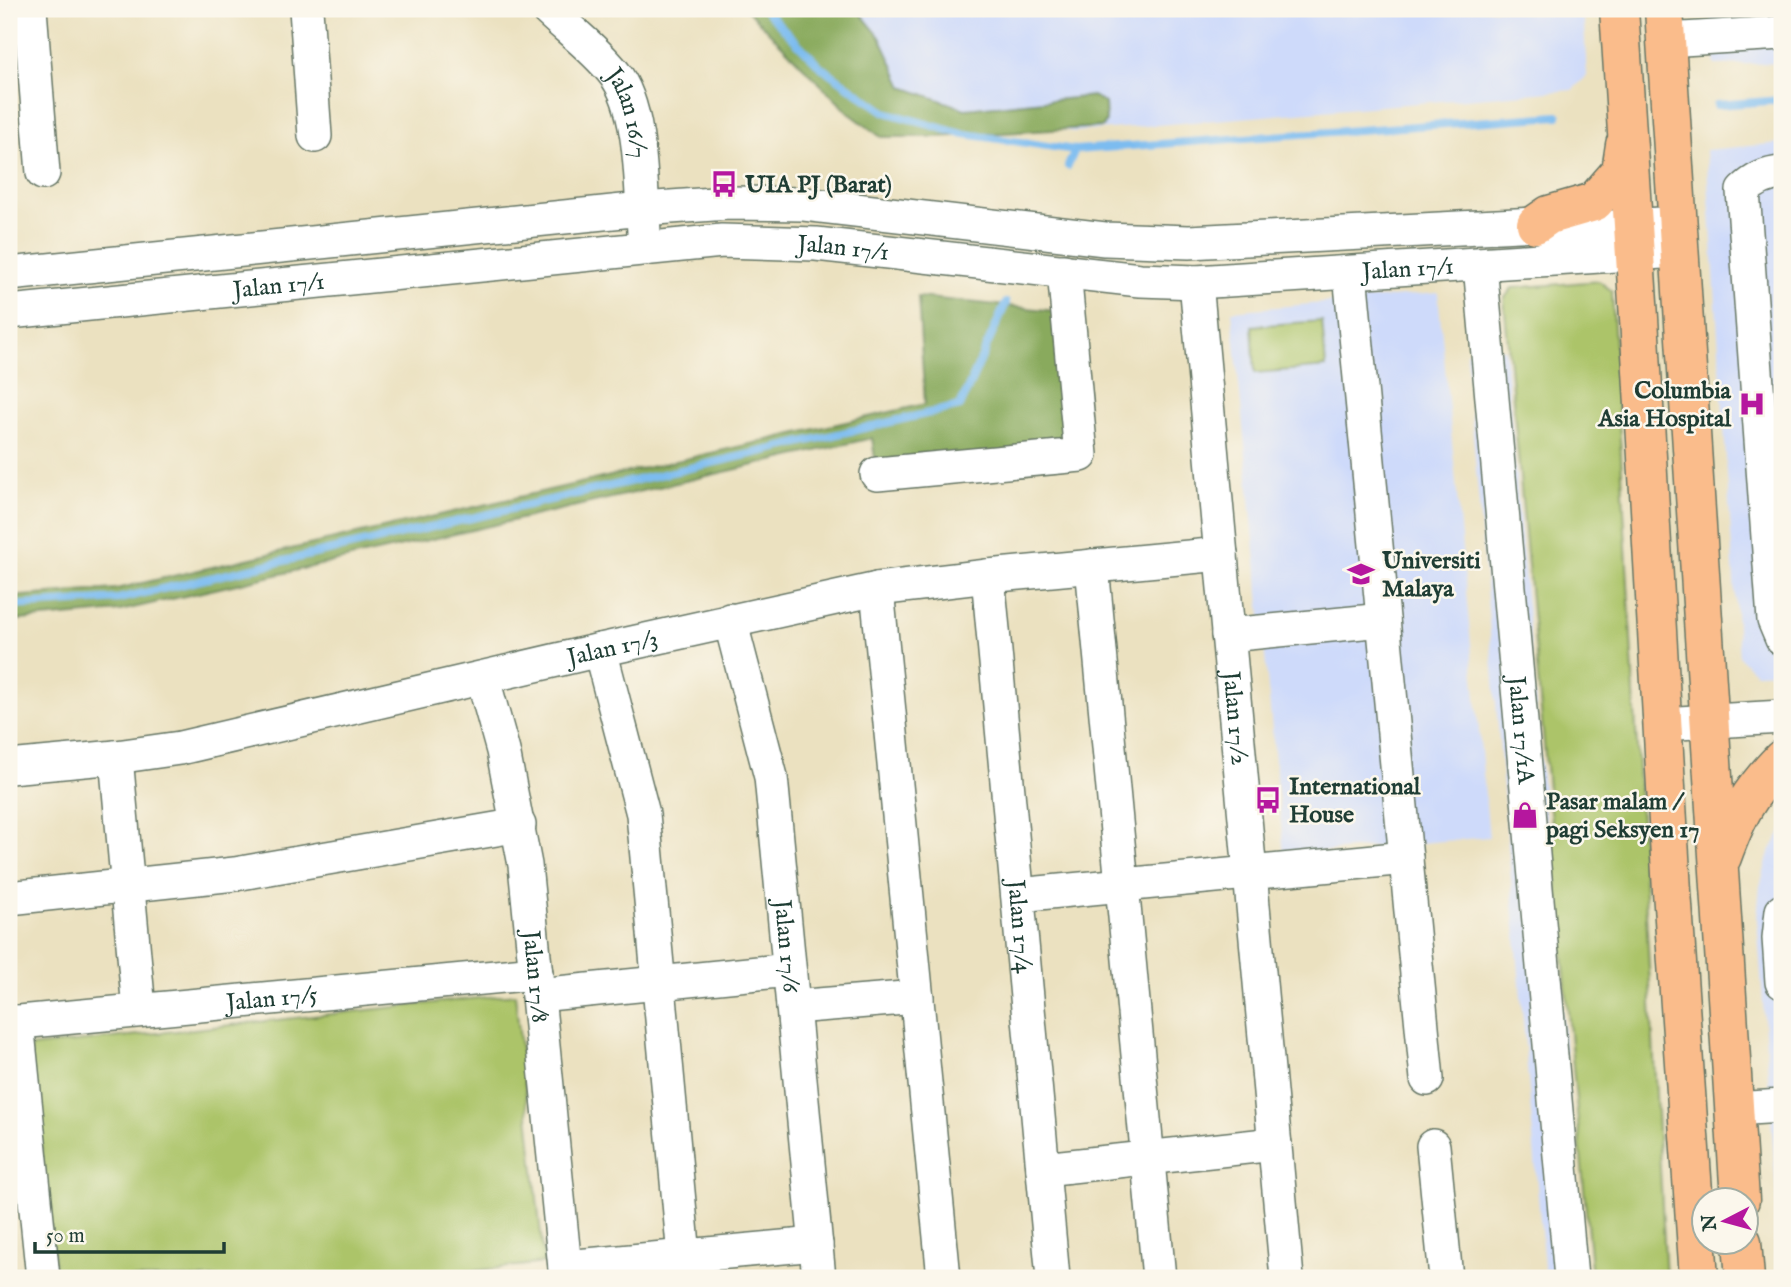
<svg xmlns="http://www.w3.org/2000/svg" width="1791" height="1287" font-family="'IM FELL English',serif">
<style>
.built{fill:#cedafa}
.green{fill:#acc469;stroke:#66804e;stroke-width:2}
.forest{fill:#89aa5d;stroke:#547448;stroke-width:2}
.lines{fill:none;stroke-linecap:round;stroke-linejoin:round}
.stream{stroke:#7bbcf0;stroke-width:8}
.minor-casing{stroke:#667665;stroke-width:36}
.major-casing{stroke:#667665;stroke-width:41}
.minor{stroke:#fff;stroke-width:33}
.major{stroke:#fabc8b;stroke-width:38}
.labels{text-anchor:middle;stroke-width:5;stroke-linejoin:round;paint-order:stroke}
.street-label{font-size:24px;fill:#1f3d34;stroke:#fbf7ec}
.poi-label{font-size:24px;font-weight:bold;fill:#1f3d34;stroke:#fbf7ec;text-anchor:start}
</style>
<rect width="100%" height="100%" fill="#fbf7ec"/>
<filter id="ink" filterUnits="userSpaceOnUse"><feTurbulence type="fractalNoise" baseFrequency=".0143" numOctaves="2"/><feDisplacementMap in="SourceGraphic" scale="14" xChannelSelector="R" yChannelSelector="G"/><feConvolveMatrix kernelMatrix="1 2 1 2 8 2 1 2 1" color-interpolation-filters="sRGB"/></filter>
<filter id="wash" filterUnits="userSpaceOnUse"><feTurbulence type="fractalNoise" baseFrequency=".00686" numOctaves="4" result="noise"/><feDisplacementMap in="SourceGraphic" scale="28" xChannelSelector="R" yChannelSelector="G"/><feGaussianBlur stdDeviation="1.57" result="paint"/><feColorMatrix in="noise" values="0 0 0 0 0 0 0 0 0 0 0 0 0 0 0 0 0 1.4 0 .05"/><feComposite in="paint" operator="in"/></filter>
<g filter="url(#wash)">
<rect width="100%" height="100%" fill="#ebe1c0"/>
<path class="built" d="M786 9H1583L1587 76 1572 90 1074 132 960 116 892 94Z
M1710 9H1782V63L1715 65Z
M1782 143V672L1756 673 1739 657 1706 150Z
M1438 293 1489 837 1284 855 1232 311Z
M1505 349 1585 1278H1545L1466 352Z
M1782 830V1273L1757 918 1760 886 1769 853Z"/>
<path class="green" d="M1599 281 1612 291 1666 1278H1592L1504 299 1512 288Z
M1322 321 1326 367 1255 373 1252 326Z
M515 994 544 1263 409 1278H56L30 1047Z"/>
<path class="forest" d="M746 9H857L880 37 903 87 965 109 1093 96 1105 103 1106 121 1103 127 936 137H881L849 113Z
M918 297 1056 311 1068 436 1057 449 876 466 872 438 120 611 9 621V597L116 589 925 404Z"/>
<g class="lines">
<path class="stream" d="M764 9 821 67 885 112 958 133 1075 150 1558 116
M1717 105 1782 100
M1068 166 1075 150
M9 606 118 599 960 406 1006 303"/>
</g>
</g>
<g filter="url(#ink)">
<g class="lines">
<defs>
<g id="minor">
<path d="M30 9 43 173"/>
<path d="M306 9 315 136"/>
<path id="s1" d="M547 9C569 30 595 49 614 73 642 107 641 187 644 232"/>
<path d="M1666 40 1782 33"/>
<path d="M1782 173C1766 174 1754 180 1743 191L1774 620 1782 639"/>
<path id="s2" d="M1480 265 1571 1278"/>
<path d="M1350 273 1427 1079"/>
<path d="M9 274 642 209 728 203 804 204 1105 239 1189 242 1536 224 1550 231 1676 223"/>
<path id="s3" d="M1196 282 1287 1278"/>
<path id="s4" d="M9 312 722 241 816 244 1140 280 1196 282 1678 251"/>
<path d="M877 474 1081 455 1064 271"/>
<path d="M1092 566 1159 1278"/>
<path id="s5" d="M988 576 1053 1278"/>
<path d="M877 589 944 1278"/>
<path id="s6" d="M730 620 771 777 819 1278"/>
<path d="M1228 635 1383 620"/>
<path d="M600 650 643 814 686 1278"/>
<path id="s7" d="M483 679 503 751 525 865 566 1278"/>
<path d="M1661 724 1782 717"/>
<path d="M116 757 139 1010"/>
<path id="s8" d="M9 767 116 757 180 748 600 650 877 589 988 576 1221 554"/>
<path d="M1018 895 1406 858"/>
<path d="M9 898 235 874 519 825"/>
<path d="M1782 911 1779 938 1782 982"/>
<path d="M538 995 789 970"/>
<path d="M793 1007 917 997"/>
<path d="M17 1022 43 1278"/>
<path id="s9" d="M9 1023 536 973"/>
<path d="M1733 1109 1782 1106"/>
<path d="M1433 1146 1446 1278"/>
<path d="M1043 1169 1275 1144"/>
<path d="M565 1267 816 1244"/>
</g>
<path id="major" d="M1619 9 1639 318 1672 891 1699 1278
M1664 9 1740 1200
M1536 224 1549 215 1594 202 1621 171 1625 145
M1722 857C1738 813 1749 793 1782 759
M1742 1242 1745 1278"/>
</defs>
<use href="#minor" class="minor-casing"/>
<use href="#major" class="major-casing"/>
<use href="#minor" class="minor"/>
<use href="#major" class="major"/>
</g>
</g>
<defs>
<symbol id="bus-bare" viewBox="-9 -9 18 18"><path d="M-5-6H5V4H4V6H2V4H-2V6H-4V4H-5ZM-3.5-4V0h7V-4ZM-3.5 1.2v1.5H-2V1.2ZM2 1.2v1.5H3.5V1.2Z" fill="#b5179e" stroke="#fbf7ec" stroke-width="2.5" paint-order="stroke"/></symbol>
<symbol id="hospital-bare" viewBox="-9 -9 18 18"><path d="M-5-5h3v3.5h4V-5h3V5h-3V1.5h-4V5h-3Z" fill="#b5179e" stroke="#fbf7ec" stroke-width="2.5" paint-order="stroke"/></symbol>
<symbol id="university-bare" viewBox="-9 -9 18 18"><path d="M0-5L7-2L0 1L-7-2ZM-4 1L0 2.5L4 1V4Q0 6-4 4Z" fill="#b5179e" stroke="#fbf7ec" stroke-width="2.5" paint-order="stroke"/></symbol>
<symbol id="shop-bare" viewBox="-9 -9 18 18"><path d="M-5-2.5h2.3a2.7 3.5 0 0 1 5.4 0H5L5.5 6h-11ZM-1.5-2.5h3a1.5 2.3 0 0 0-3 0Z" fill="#b5179e" stroke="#fbf7ec" stroke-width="2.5" paint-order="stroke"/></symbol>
</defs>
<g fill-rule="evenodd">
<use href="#bus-bare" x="705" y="165" width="38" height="38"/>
<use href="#hospital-bare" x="1733" y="385" width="38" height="38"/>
<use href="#university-bare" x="1342" y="555" width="38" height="38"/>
<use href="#bus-bare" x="1249" y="781" width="38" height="38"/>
<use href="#shop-bare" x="1506" y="796" width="38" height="38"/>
</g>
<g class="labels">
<g class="street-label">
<text dy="8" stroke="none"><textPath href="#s1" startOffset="136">Jalan 16/7</textPath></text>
<text dy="8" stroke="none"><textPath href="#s4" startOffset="838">Jalan 17/1</textPath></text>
<text dy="8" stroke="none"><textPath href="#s4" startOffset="1405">Jalan 17/1</textPath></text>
<text dy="8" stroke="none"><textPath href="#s4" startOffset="271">Jalan 17/1</textPath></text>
<text dy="8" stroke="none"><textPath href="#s8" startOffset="616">Jalan 17/3</textPath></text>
<text dy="8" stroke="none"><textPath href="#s3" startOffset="438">Jalan 17/2</textPath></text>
<text dy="8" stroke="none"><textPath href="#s2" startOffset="467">Jalan 17/1A</textPath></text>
<text dy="8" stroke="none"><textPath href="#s5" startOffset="352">Jalan 17/4</textPath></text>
<text dy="8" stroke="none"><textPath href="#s6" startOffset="332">Jalan 17/6</textPath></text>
<text dy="8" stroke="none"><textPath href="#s7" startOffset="303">Jalan 17/8</textPath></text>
<text dy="8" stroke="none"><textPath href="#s9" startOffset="264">Jalan 17/5</textPath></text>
</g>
<g class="poi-label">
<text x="745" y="192">UIA PJ (Barat)</text>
<text x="1731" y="398" text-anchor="end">Columbia<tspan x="1731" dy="28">Asia Hospital</tspan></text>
<text x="1382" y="568">Universiti<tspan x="1382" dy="28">Malaya</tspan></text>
<text x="1289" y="794">International<tspan x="1289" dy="28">House</tspan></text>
<text x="1546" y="809">Pasar malam /<tspan x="1546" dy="28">pagi Seksyen 17</tspan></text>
</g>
</g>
<rect width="1791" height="1287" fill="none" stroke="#fbf7ec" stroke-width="35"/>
<g transform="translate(1725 1221) rotate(264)"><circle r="33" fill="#fbf7ec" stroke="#a3ada2" stroke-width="2"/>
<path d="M0-5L12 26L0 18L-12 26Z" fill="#b5179e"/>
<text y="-10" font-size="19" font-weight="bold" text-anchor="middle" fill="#1f3d34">N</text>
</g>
<path d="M35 1242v10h189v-10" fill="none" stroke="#1f3d34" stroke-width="3.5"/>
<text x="46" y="1242" font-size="21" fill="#1f3d34" stroke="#fbf7ec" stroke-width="5" paint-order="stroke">50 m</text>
</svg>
